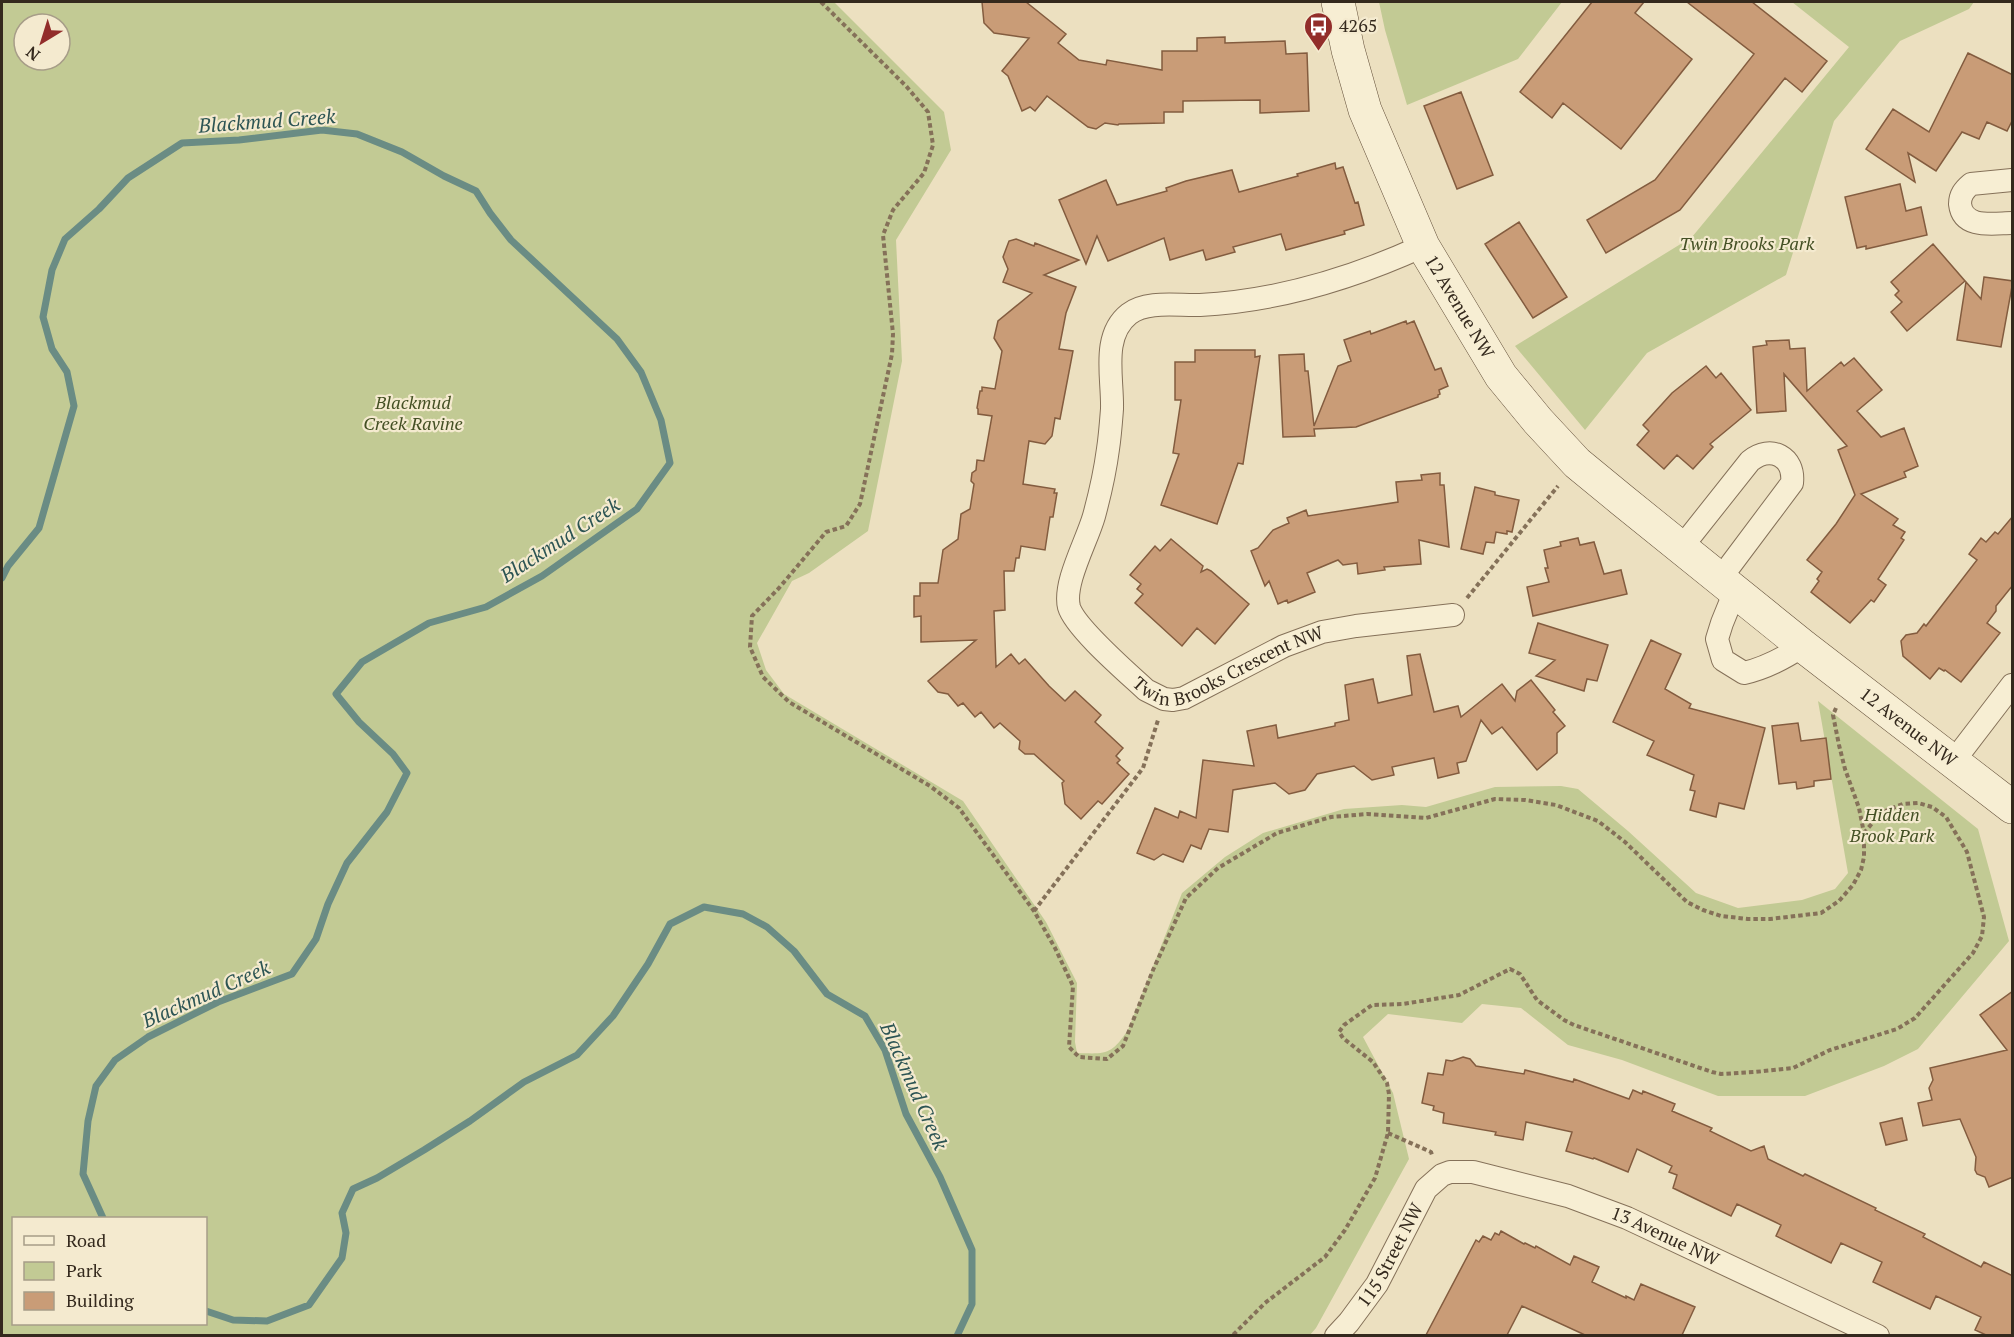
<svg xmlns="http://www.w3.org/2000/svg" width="2014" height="1337" font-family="'PT Serif',serif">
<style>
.green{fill:#c2ca94;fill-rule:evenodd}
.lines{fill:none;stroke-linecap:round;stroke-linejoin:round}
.stream{stroke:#6a8c84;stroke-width:7}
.building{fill:#c99c77;stroke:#835c3f;stroke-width:1.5}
.street-casing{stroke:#857159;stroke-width:24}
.secondary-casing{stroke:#66523c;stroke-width:34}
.path{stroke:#857159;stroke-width:4;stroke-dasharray:4.5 3;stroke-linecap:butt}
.street{stroke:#f7eed3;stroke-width:22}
.secondary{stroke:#f7eed3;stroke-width:33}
.labels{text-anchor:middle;stroke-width:4.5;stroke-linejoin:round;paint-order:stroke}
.poi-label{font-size:18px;fill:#34291d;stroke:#f4eacf;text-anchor:start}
.park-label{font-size:18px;font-style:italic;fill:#445024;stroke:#f4eacf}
.street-label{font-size:18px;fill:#34291d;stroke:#f4eacf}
.water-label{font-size:20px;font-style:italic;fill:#2c5453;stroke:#f4eacf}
</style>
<rect width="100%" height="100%" fill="#ece0c0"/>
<path class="green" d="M2 2H834L944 112 951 150 896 240 902 361 868 531 809 573 792 581 757 643 766 670 784 694 963 801 1046 922 1077 983 1075 1042 1077 1053C1107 1054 1111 1055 1128 1030L1182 893 1225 857 1263 833 1344 809 1402 805 1426 807 1495 787 1561 786 1578 789 1628 831 1696 893 1738 908 1802 900 1835 889 1848 873 1818 701 1978 829 2009 941 1918 1049 1884 1066 1805 1096H1718L1622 1060 1568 1045 1521 1008 1482 1004 1462 1023 1388 1014 1363 1037 1393 1093 1409 1159 1316 1328 1310 1335 2 1336ZM24 24H60V60H24ZM14 1218H206V1324H14Z
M1379 2H1562L1518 59 1407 105 1385 30Z
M1792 2H1974L1969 9 1900 41 1834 121 1786 275 1647 353 1585 430 1515 346 1692 237 1849 47Z"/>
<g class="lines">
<path class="stream" d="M2 578 8 566 39 528 74 406 67 372 52 349 43 317 52 270 65 239 99 209 128 178 182 143 239 140 322 130 357 134 402 152 444 176 476 191 490 213 511 240 617 339 641 372 661 420 670 463 637 509 542 576 486 607 429 623 362 662 336 694 359 722 393 754 407 773 387 812 347 863 328 904 316 939 292 974 218 1002 148 1037 115 1060 96 1086 88 1121 83 1174 103 1218
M206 1311 233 1320 267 1321 309 1305 342 1258 346 1233 342 1213 353 1189 377 1178 424 1150 470 1121 524 1082 577 1055 613 1016 648 964 670 924 704 907 743 914 767 927 794 951 827 994 865 1016 885 1050 906 1114 940 1177 972 1250V1304L957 1336"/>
</g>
<path class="building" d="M982 2H1026L1066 34 1058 43 1079 60 1106 65 1107 60 1162 70V51H1197V38L1225 37V43L1285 41 1286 54 1307 53 1309 111 1260 113V100L1183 101V112H1164V123L1119 124 1118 125 1105 123 1096 129 1088 127 1047 96 1035 111 1030 107 1022 111 1008 76 1002 71 1029 38 994 33 984 23Z
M1592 2H1644L1635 13 1692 59 1621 149 1563 103 1552 118 1520 92Z
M1687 2H1752L1827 61 1802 92 1785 78 1680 210 1606 253 1587 220 1655 180 1754 54Z
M1968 53 2013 75V119L2007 131 1987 122 1979 139 1962 132 1936 171 1908 153 1915 182 1866 149 1893 109 1929 132Z
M1461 92 1493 175 1457 189 1424 106Z
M1335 163 1336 169 1343 167 1355 203 1358 202 1364 225 1344 231 1345 234 1286 250 1281 234 1233 247 1235 252 1206 260 1203 250 1170 260 1164 238 1108 261 1097 236 1086 264 1059 200 1106 180 1117 205 1167 191 1166 188 1186 181 1232 170 1239 192 1298 176 1297 174Z
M1900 184 1906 211 1921 207 1927 235 1866 249V246L1857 248 1845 197Z
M1519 222 1567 297 1533 318 1485 244Z
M1016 239 1034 246 1035 243 1079 260 1044 275 1076 287 1066 313 1059 349 1073 351 1060 419 1055 418 1052 436 1045 444 1029 441 1023 484 1055 489 1054 493H1057L1053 517H1050L1045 550 1021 546 1019 558H1016L1014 571H1004L1005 610 994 611 996 667 1011 654 1019 664 1025 659 1049 686 1065 701 1075 691 1101 715 1095 722 1123 748 1116 756 1120 760 1117 763 1129 774 1102 804 1098 801 1081 819 1065 804 1062 783 1064 781 1034 754H1025L1019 749 1020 741 1000 723 994 728 981 712 975 717 963 703 958 706 948 694 938 692 928 681 976 640 921 642V616L914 617V596H920V583H938L943 550 958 539 961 514 970 509 974 484 971 481 972 473 976 470 977 460 984 461 992 416 978 414V409L977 408 980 391H982V387L995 389 1002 351 994 338 998 321 1032 293 1003 282 1008 269 1003 257 1009 241Z
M1933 244 1965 281 1907 331 1891 312 1902 302 1895 295 1899 291 1891 282Z
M1984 277 2013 281 2001 347 1957 340 1966 282 1981 299Z
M1406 321 1407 324 1414 321 1435 370 1441 368 1448 386 1439 390 1440 394 1438 395V397L1356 427 1314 429 1315 436 1283 437 1279 355 1304 354 1305 371H1308L1314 426 1338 366 1351 361 1344 340 1370 331 1371 334Z
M1789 340 1790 349 1805 348 1807 391 1841 362 1844 366 1854 358 1882 390 1857 411 1881 437 1904 428 1918 466 1904 472 1906 477 1861 494 1898 519 1893 525 1905 532 1901 538 1904 540 1878 579 1886 585 1874 602 1871 600 1850 623 1811 592 1819 581 1817 579 1822 572 1807 560 1836 524 1855 495 1838 450 1847 446 1784 374 1786 411 1757 413 1753 347 1767 345 1766 341Z
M1195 350H1255V357L1260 356 1243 464 1238 463 1217 524 1161 505 1179 454 1173 453 1181 400H1175V362H1195Z
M1706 366 1716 378 1721 373 1751 410 1710 444 1713 447 1693 469 1677 455 1664 469 1637 445 1649 431 1643 425 1672 393Z
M1440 473V485H1444L1449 547 1419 540 1421 564 1384 567 1385 570 1358 574 1357 563 1343 565 1338 560 1307 573 1315 592 1288 603 1287 600 1278 604 1269 581 1265 586 1251 551 1258 548 1273 530 1289 523 1287 518 1306 510 1308 516 1398 502 1396 482 1422 480 1421 475Z
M1475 487 1495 492V495L1519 500 1512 532 1507 531V534L1496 532 1494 543 1486 542 1483 554 1461 549Z
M2013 516V585L1996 606V611L1987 623 2000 633 1961 682 1945 670 1944 671 1939 668 1930 679 1903 656 1901 641 1906 635 1917 633 1924 624 1926 626 1977 560 1969 554 1981 538 1986 542 1995 532 1998 534Z
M1578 538 1580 545 1594 542 1604 574 1621 570 1627 594 1533 616 1527 587 1549 582 1545 568H1548L1544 550 1561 546 1560 542Z
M1171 539 1203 566 1201 572 1207 569 1211 571 1249 604 1215 644 1197 628 1182 646 1135 603 1143 594 1137 589 1141 584 1130 575 1155 546 1160 551Z
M1538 623 1608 645 1597 681 1587 679 1584 691 1536 676 1555 660 1529 653Z
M1651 640 1681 654 1665 689 1691 704 1689 708 1765 728 1744 809 1719 803 1716 817 1690 810 1695 791 1690 790 1694 775 1647 755 1654 741 1613 722Z
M1420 654 1434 712 1458 706 1461 717 1502 684 1515 701 1517 691 1531 680 1555 710 1553 712 1565 726 1557 733V753L1537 770 1502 727 1492 734 1481 720 1466 761 1457 763 1459 773 1438 778 1434 758 1392 767 1394 775 1372 780 1354 766 1317 774 1305 790 1289 794 1275 783 1233 790 1228 832 1209 829 1201 849 1191 845 1183 862 1163 854 1154 860 1137 853 1155 808 1178 818 1180 811 1196 818 1203 760 1254 766 1247 731 1276 725 1278 738 1335 726V723L1349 720 1345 685 1373 679 1378 703 1412 695 1407 656Z
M1798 723 1801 741 1826 738 1831 779 1814 781V786L1797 789 1796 782 1779 784 1772 726Z
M2013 991V1177L1989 1187 1985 1177 1977 1174 1975 1170 1976 1157 1960 1119 1923 1126 1918 1103 1932 1100 1929 1088 1933 1080 1930 1068 2007 1050 1980 1015Z
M1463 1057 1470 1059 1476 1066 1524 1074 1525 1070 1573 1082 1574 1079 1629 1099 1633 1090 1642 1094 1643 1091 1675 1104 1672 1111 1712 1128 1710 1131 1751 1151 1764 1146 1768 1159 1803 1176 1805 1174 1876 1208 1875 1210 1925 1234 1923 1237 1981 1267 1984 1262 2013 1276V1335H1986L1975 1330 1981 1317 1936 1296 1930 1309 1873 1282 1882 1262 1841 1243 1831 1263 1776 1236 1781 1225 1775 1222 1737 1204 1731 1216 1673 1188 1677 1175 1669 1172 1672 1166 1637 1149 1628 1172 1594 1158 1593 1159 1566 1151 1572 1132 1526 1122 1523 1140 1495 1135 1496 1132 1443 1123 1444 1113 1433 1110 1434 1106 1422 1103 1428 1073 1443 1075 1446 1060 1452 1061Z
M1902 1118 1907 1140 1886 1145 1880 1123Z
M1501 1231 1524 1244 1525 1243 1535 1248 1536 1246 1570 1265 1574 1256 1599 1267 1592 1282 1626 1298V1296L1634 1300 1641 1284 1695 1307 1682 1335H1585L1522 1306 1507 1335H1426L1476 1240 1479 1242 1483 1236 1491 1240 1495 1233 1499 1235Z"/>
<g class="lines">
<defs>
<g id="street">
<path d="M2012 180 1971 184C1964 190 1960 195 1960 204 1963 230 1995 223 2012 223"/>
<path id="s1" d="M1423 246C1353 278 1277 301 1200 305 1179 306 1147 300 1129 314 1101 336 1113 378 1112 409 1111 422 1110 436 1108 449 1105 472 1100 494 1094 516 1087 541 1063 583 1069 607 1075 628 1129 674 1146 690L1164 699 1173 700 1184 698 1284 646 1322 632 1356 626 1453 615"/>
<path d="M1681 548 1750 461C1771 444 1795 457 1792 483L1720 579"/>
<path d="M1735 591 1722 623 1717 639 1723 660 1744 673C1766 668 1784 658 1803 646"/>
<path d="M1953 762 2012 685"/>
<path id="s2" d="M1336 1336 1349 1322 1377 1284 1426 1189 1442 1175 1450 1172H1473L1568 1196 1627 1218 1878 1336"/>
</g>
<g id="secondary">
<path id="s3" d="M1338 2 1348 50 1365 110 1423 246 1501 376 1538 421 1577 463 1622 500 1803 646 2012 807"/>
</g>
</defs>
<use href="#street" class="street-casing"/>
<use href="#secondary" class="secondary-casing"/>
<path class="path" d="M821 2 906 86 928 112 933 145 924 173 893 210 883 235 893 334 892 354 860 504 846 526 826 532 779 588 752 616 750 647 763 677 789 702 930 786 959 808 1034 911 1055 948 1073 986 1069 1047 1079 1057 1107 1059 1123 1046 1153 970 1186 898 1218 868 1277 833 1331 817 1367 814 1426 818 1495 799 1525 800 1556 805 1598 821 1625 842 1687 902 1703 910 1721 916 1748 919H1770L1821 913 1839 901 1853 885 1861 870 1864 857V833L1874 821 1887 810 1903 804 1918 803 1932 807 1946 817 1967 852 1984 917 1982 936 1973 953 1915 1018 1897 1029 1830 1050 1793 1068 1755 1072 1721 1074 1712 1072 1574 1025 1564 1020 1537 1000 1520 974 1510 969 1459 995 1403 1004 1372 1005 1344 1025 1339 1032 1343 1038 1373 1062 1387 1083 1389 1094 1388 1133 1375 1178 1345 1230 1325 1257 1265 1303 1232 1336
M1467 598 1558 486
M1836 708 1833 715 1839 745 1845 769 1859 808 1864 833
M1034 911 1143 768 1158 720
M1388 1133 1431 1152 1432 1155"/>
<use href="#street" class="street"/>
<use href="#secondary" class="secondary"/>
</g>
<defs>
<symbol id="bus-pin" viewBox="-11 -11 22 30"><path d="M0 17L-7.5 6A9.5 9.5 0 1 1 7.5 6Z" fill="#922d2a" stroke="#f4eacf"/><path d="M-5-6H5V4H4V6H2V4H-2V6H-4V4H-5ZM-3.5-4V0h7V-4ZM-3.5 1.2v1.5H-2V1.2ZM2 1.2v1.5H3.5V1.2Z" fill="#fff"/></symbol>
</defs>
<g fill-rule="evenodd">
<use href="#bus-pin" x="1302" y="10" width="33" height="45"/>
</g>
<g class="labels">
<g class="poi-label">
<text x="1339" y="32">4265</text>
</g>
<g class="park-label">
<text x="1747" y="250">Twin Brooks Park</text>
<text x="413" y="409">Blackmud<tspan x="413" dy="21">Creek Ravine</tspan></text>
<text x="1892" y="821">Hidden<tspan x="1892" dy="21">Brook Park</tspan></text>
</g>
<g class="street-label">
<text dy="6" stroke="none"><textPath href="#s3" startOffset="330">12 Avenue NW</textPath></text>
<text dy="6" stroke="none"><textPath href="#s1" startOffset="813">Twin Brooks Crescent NW</textPath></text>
<text dy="6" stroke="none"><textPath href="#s3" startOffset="950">12 Avenue NW</textPath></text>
<text dy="6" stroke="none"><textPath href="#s2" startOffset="429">13 Avenue NW</textPath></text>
<text dy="6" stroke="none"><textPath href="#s2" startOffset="98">115 Street NW</textPath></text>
</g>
<g class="water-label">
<text transform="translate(267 121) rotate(-4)" y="7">Blackmud Creek</text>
<text transform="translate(560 540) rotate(-33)" y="7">Blackmud Creek</text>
<text transform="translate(206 994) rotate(-24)" y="7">Blackmud Creek</text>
<text transform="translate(914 1086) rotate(66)" y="7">Blackmud Creek</text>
</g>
</g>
<rect width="2014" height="1337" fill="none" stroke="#34291d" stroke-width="6"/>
<rect x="12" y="1217" width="195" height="108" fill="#f4eacf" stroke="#a79d88" stroke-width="1.5"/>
<rect x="24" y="1236" width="30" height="9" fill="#f7eed3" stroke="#a79d88" stroke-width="1.5"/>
<text x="66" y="1247" font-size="18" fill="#34291d">Road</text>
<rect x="24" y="1262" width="30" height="18" fill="#c2ca94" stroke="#a79d88" stroke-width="1.5"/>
<text x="66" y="1277" font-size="18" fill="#34291d">Park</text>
<rect x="24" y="1292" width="30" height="18" fill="#c99c77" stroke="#a79d88" stroke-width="1.5"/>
<text x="66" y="1307" font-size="18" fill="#34291d">Building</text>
<g transform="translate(42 42) rotate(218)"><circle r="28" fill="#f4eacf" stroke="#a79d88" stroke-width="1.5"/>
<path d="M0-4.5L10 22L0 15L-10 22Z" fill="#922d2a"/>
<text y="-9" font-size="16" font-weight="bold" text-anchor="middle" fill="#34291d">N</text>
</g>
</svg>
